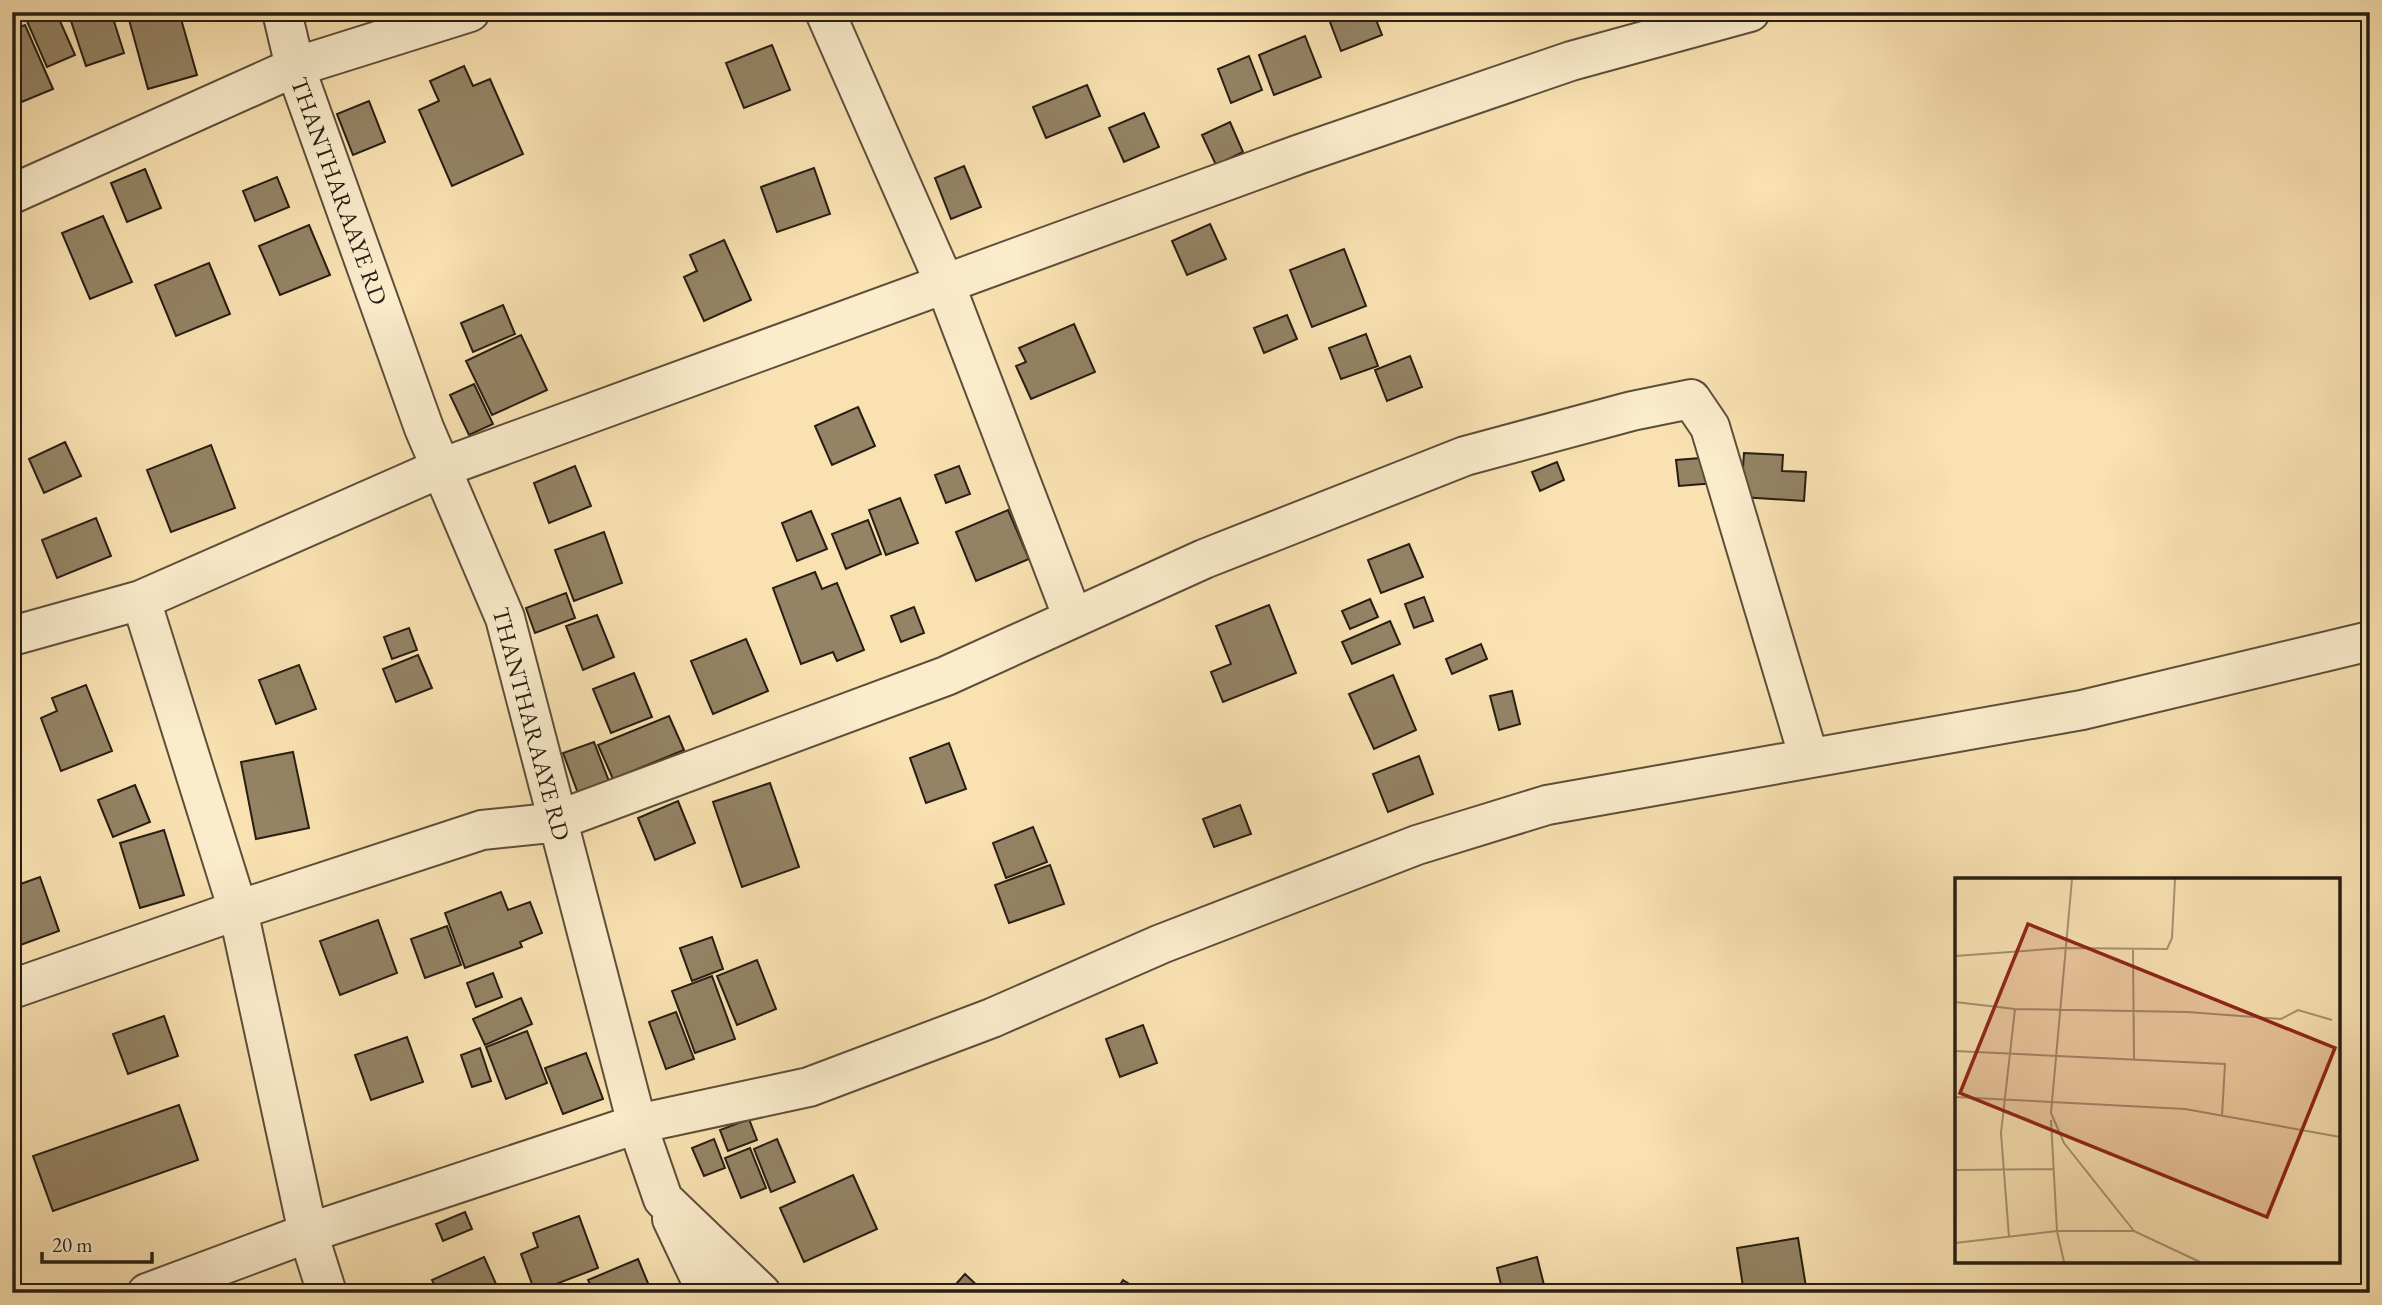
<svg xmlns="http://www.w3.org/2000/svg" width="2382" height="1305" font-family="'EB Garamond',serif">
<style>
.building{fill:#948365;stroke:#271e13;stroke-width:2}
.lines{fill:none;stroke-linecap:round;stroke-linejoin:round}
.street-casing{stroke:#5c4f3a;stroke-width:42}
.street{stroke:#fbeccc;stroke-width:38}
.labels{text-anchor:middle;stroke-width:5;stroke-linejoin:round;paint-order:stroke}
.street-label{font-size:24px;fill:#271e13;stroke:#fbeccc}
.inset-road{fill:none;stroke:#a59372;stroke-width:2}
.view{fill:#8f2418;fill-opacity:0.15;stroke:#8f2418;stroke-width:3.5}
.inset-edge{fill:none;stroke:#271e13;stroke-width:3.5}
</style>
<rect width="100%" height="100%" fill="#f9e1b1"/>
<filter id="stains"><feTurbulence type="fractalNoise" baseFrequency=".00286" numOctaves="4"/><feColorMatrix values="0 0 0 0 .2 0 0 0 0 .09 0 0 0 0 .02 0 0 0 .5 -.17"/></filter>
<radialGradient id="worn" r=".72"><stop offset=".6" stop-color="#630" stop-opacity="0"/><stop offset="1" stop-color="#630" stop-opacity=".3"/></radialGradient>
<path class="building" d="M23 12H56L75 55 47 67Z
M68 12H111L124 53 86 66Z
M140 12H179L197 75 148 89 128 16Z
M1332 12H1373L1382 35 1341 51 1327 14Z
M25 25 53 89 12 106V30Z
M1305 36 1321 77 1274 95 1259 55Z
M772 45 790 90 744 108 726 63Z
M1249 56 1262 90 1231 103 1218 69Z
M464 66 473 86 490 79 523 154 452 186 419 110 439 101 430 81Z
M1087 85 1100 116 1046 138 1033 107Z
M369 101 385 142 353 155 337 114Z
M1144 113 1159 147 1124 162 1109 128Z
M1230 122 1243 152 1216 165 1202 135Z
M964 166 981 207 951 219 935 178Z
M814 168 830 214 777 232 761 187Z
M145 169 161 208 127 222 111 183Z
M277 177 289 207 255 221 243 191Z
M103 216 132 282 90 299 62 233Z
M1210 224 1226 259 1187 275 1172 241Z
M309 225 330 275 280 295 259 246Z
M724 240 751 300 704 321 684 277 697 271 690 255Z
M1344 249 1366 306 1312 327 1290 270Z
M209 263 230 314 176 336 155 285Z
M503 305 515 334 473 352 461 323Z
M1287 315 1297 339 1264 353 1254 328Z
M1074 324 1095 372 1031 399 1016 366 1026 362 1019 348Z
M1366 334 1378 366 1341 379 1329 348Z
M521 335 547 390 492 415 466 361Z
M1410 356 1422 387 1387 401 1375 370Z
M474 384 493 424 469 435 450 395Z
M858 407 875 446 832 465 815 426Z
M65 442 81 476 44 493 29 459Z
M211 445 235 508 171 532 147 470Z
M1744 453 1783 455 1782 471 1806 472 1804 501 1741 497Z
M1713 457 1715 483 1679 486 1676 460Z
M1557 462 1564 480 1540 491 1532 472Z
M575 466 591 506 549 523 534 483Z
M959 466 970 494 946 503 935 475Z
M900 498 918 543 886 555 869 510Z
M1008 510 1029 559 976 581 956 532Z
M811 511 827 549 797 561 782 523Z
M96 518 111 556 57 578 42 540Z
M868 520 881 554 846 569 832 534Z
M604 532 622 583 574 601 555 550Z
M1409 544 1423 577 1381 593 1368 560Z
M815 572 822 589 837 583 864 650 837 661 833 652 801 664 773 588Z
M566 593 575 618 535 633 526 608Z
M1424 597 1433 621 1414 628 1405 604Z
M1370 599 1378 617 1350 629 1342 611Z
M1269 605 1296 673 1223 702 1211 672 1231 664 1216 626Z
M914 607 924 633 901 642 891 616Z
M597 615 614 657 583 670 566 626Z
M1390 621 1400 644 1352 664 1342 642Z
M409 628 417 650 392 659 384 637Z
M746 639 768 691 713 714 691 661Z
M1481 644 1487 659 1452 674 1446 659Z
M418 655 432 688 396 702 383 669Z
M299 665 316 709 276 724 259 680Z
M634 673 652 717 611 733 593 689Z
M1393 675 1416 730 1374 749 1349 694Z
M86 685 112 751 61 771 41 718 57 711 52 698Z
M1512 691 1520 724 1499 730 1490 696Z
M669 716 684 750 613 779 598 745Z
M594 742 610 784 579 796 563 753Z
M949 743 966 789 926 803 910 758Z
M293 752 309 828 256 839 241 762Z
M1419 756 1433 794 1388 812 1373 774Z
M770 783 799 867 742 887 713 802Z
M135 785 150 822 113 837 98 800Z
M678 801 695 843 655 860 638 818Z
M1240 805 1251 834 1214 847 1203 819Z
M1033 827 1047 862 1006 878 993 843Z
M164 830 184 895 140 908 120 843Z
M1050 865 1064 904 1009 923 995 885Z
M40 877 59 931 12 948V887Z
M501 892 508 910 530 902 542 933 520 942 522 947 465 968 445 913Z
M378 920 397 973 340 995 320 941Z
M447 926 461 965 425 978 411 939Z
M712 937 723 969 692 981 680 948Z
M757 960 776 1009 737 1025 717 976Z
M493 973 502 997 476 1007 467 983Z
M712 976 735 1039 695 1053 672 991Z
M521 998 532 1024 485 1045 473 1019Z
M676 1012 694 1059 666 1069 649 1022Z
M164 1016 178 1056 128 1074 113 1034Z
M1143 1025 1157 1063 1120 1077 1106 1039Z
M527 1031 547 1083 506 1099 486 1047Z
M407 1037 423 1082 371 1100 355 1055Z
M480 1048 491 1081 472 1087 461 1055Z
M586 1053 603 1099 563 1114 545 1068Z
M179 1105 198 1160 53 1211 33 1156Z
M749 1119 757 1140 728 1151 720 1130Z
M714 1139 725 1168 704 1176 692 1148Z
M777 1139 795 1182 771 1192 754 1149Z
M750 1148 766 1188 741 1198 725 1158Z
M853 1175 877 1229 804 1262 780 1208Z
M465 1212 472 1229 443 1241 436 1224Z
M579 1216 598 1268 535 1292 521 1254 538 1247 533 1233Z
M1798 1238 1807 1293H1744L1737 1248Z
M484 1257 500 1293H438L432 1280Z
M1537 1257 1546 1293H1503L1497 1268Z
M638 1259 652 1293H594L588 1280Z
M965 1274 985 1293H948Z
M1123 1280 1144 1293H1115Z"/>
<g class="lines">
<defs>
<path id="street" d="M282 12 295 67 424 428 505 618 637 1124 663 1199 761 1293
M825 12 945 284 1073 618
M12 194 295 67 470 12
M141 600 238 910 308 1233 327 1293
M12 636 141 600 441 468 1300 154 1571 61 1750 12
M12 989 238 910 482 830 550 823 946 676 1204 559 1465 456 1632 411 1691 399 1710 427 1809 758
M672 1219 707 1293
M147 1293 308 1233 637 1124 809 1087 992 1018 1161 944 1417 845 1547 805 2082 710 2370 641"/>
</defs>
<use href="#street" class="street-casing"/>
<use href="#street" class="street"/>
</g>
<g class="labels">
<g class="street-label">
<text transform="translate(339 191) rotate(70)" y="8">THANTHARAAYE RD</text>
<text transform="translate(531 724) rotate(75)" y="8">THANTHARAAYE RD</text>
</g>
</g>
<g transform="translate(1955 878)">
<rect width="385" height="385" fill="#f9e1b1"/>
<path class="inset-road" d="M117 1 96 235 109 265 179 353M178 72 179 182M0 78 108 70 212 71 217 60 220 1M0 124 60 131 232 134 326 141 343 132 377 142M0 173 270 186 267 238M0 219 230 231 385 259M96 242 102 353 109 384M0 292 99 291M385 314V355M54 359 46 255 60 131M0 365 102 353H179L245 384"/>
<path class="view" d="M73 46 380 170 312 339 5 215Z"/>
<rect width="385" height="385" class="inset-edge"/>
</g>
<rect width="2382" height="1305" fill="none" stroke="#f9e1b1" stroke-width="42"/>
<rect x="14" y="14" width="2354" height="1277" fill="none" stroke="#271e13" stroke-width="3.5"/>
<rect x="21" y="21" width="2340" height="1263" fill="none" stroke="#271e13" stroke-width="2"/>
<path d="M42 1252v10h110v-10" fill="none" stroke="#271e13" stroke-width="3.5"/>
<text x="52" y="1252" font-size="21" fill="#271e13" stroke="#fbeccc" stroke-width="5" paint-order="stroke">20 m</text>
<rect width="100%" height="100%" filter="url(#stains)"/>
<rect width="100%" height="100%" fill="url(#worn)"/>
</svg>
